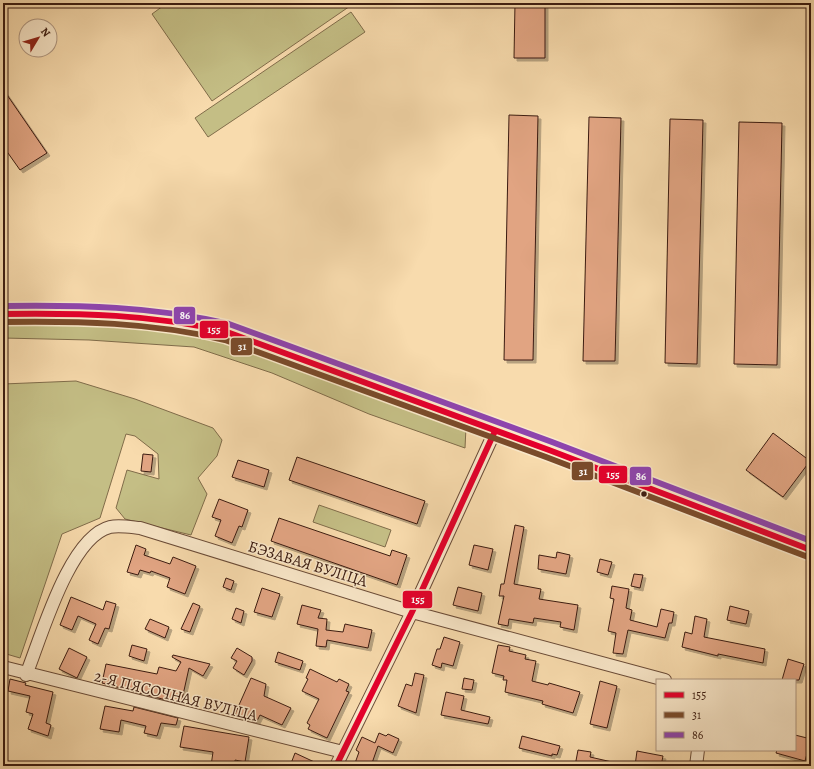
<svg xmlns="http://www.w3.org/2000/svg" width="814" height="769" font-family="Alegreya,serif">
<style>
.green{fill:#c4be85;stroke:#806c4a}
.building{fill:#e1a482;stroke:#3b1b10;filter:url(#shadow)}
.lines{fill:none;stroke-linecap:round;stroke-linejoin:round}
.minor-casing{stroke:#6a4b37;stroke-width:14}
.secondary-casing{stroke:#3b1b10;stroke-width:19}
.minor{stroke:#fae8ca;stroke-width:12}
.secondary{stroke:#fae8ca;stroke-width:17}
.bus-1-casing{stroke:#fae8ca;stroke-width:9}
.bus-2-casing{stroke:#fae8ca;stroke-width:9}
.bus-3-casing{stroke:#fae8ca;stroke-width:9}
.bus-1{stroke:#e4002b;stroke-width:6}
.bus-2{stroke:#7a4b2a;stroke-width:6}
.bus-3{stroke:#8e44ad;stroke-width:6}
.bus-dot{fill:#3b1b10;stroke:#fae8ca;stroke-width:1.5}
.labels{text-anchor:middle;stroke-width:3;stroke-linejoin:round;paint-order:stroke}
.street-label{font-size:16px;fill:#3b1b10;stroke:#fae8ca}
.line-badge{stroke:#fae8ca;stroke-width:1.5}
.badge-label{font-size:11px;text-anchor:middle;font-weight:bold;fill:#fff}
</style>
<defs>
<filter id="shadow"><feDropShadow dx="3" dy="3" stdDeviation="0" flood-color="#0004"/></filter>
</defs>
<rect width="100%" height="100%" fill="#f8dbad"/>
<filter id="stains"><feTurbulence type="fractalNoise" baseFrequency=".005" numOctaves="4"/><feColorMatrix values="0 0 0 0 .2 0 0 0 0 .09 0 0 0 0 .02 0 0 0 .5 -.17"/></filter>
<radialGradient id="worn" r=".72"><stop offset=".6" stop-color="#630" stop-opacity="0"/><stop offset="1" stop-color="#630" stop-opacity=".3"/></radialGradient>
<path class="green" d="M167 3H353V4L212 101 152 14Z
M351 12 365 32 208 137 195 118Z
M3 319 139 322 227 338 466 427 465 448 369 414 272 373 194 347 89 340 3 338Z
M76 381 135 399 213 428 222 440 217 456 198 478 207 494 191 535 125 519 116 508 127 470 159 479 158 454 135 436 126 434 100 518 62 534 20 658 3 653V384Z
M319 505 391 530 385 547 313 522Z"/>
<path class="building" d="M515 3H545V58H514Z
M3 89 47 153 20 170 3 146Z
M509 115 538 116 533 360H504Z
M589 117 621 118 615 361H583Z
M670 119 703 120 697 364 665 363Z
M739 122 782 123 777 365 734 364Z
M773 433 810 461 783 497 746 470Z
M143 454 153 455 151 472 141 471Z
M297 457 425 501 417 524 289 480Z
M238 460 269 470 264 487 232 477Z
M219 499 248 510 242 527 239 526 232 543 215 536 221 520 212 517Z
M279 518 390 556 392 550 407 555 397 585 271 541Z
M515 525 524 527 514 584 541 589 539 599 578 605 574 630 560 627 561 622 534 618 533 623 509 619 508 626 498 624 504 596H499L501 584H504Z
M136 545 146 549 144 555 170 564 173 557 196 566 185 594 167 587 170 578 151 571 150 573 140 570 138 575 127 572Z
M474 545 493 549 488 570 469 565Z
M557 552 570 555 566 574 538 569 539 555 556 558Z
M600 559 612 562 608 575 597 572Z
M634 574 643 575 640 588 631 586Z
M226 578 234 581 231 590 223 587Z
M612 586 629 589 626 608 632 610 630 620 657 627 661 609 674 612 672 623H669L665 638 628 630 623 654 613 653 616 633 608 631 614 599 610 598Z
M458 587 482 593 478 611 453 605Z
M262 588 280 594 272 617 254 612Z
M71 597 103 610 106 601 116 604 109 629 105 628 98 644 89 640 96 624 78 616 72 630 60 625Z
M193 603 200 606 190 632 181 629Z
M302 605 321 610 318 618 327 619 326 630 343 632 345 624 372 630 368 648 327 640 326 647 316 646 318 629 297 624Z
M730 606 749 611 746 624 727 620Z
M236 608 244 611 241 623 232 619Z
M695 616 707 619 704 637 765 649 763 663 718 654V656L682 647 685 632 692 634Z
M150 619 169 627 165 638 145 629Z
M444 637 460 642 453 666 442 663 441 668 432 665 437 649H440Z
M132 645 147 649 144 661 129 656Z
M498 645 510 647 509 651 526 655 525 659 536 661 532 681 548 685 549 683 580 692 573 713 542 704 543 701 505 692 507 680H503L504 676 492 673Z
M69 648 87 657 77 678 59 669Z
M237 648 252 657V661L244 675 233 668 237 661 231 658Z
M278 652 303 661 300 670 275 662Z
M173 655 210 664 203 676 189 668 181 704 102 683 106 664 157 674 159 667 176 671 181 662 172 657Z
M788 659 804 664 799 680H782Z
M310 669 337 682 339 679 349 684 346 691 349 692 327 738 308 729 310 725 307 723 319 699 302 691 308 679 306 678Z
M415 673 424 675 416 713 398 706 406 684 412 686Z
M251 678 266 684 264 696 291 708 282 725 260 715 256 723 235 714Z
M464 678 474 680 472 690 462 689Z
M10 679 26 683 25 685 53 692 46 723 51 725 48 736 28 729 33 714 26 712 30 696 8 691Z
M600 681 617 686 607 728 590 724Z
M446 692 464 696 461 710 490 717 488 724 441 715Z
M105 706 133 711 134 707 178 718 176 725 161 723 157 736 144 733 146 726 121 720 119 732 100 729Z
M184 726 249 737 245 762 235 760V766H211L213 752 180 747Z
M379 733 386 736 388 734 399 739 393 753 378 746 371 766H354L359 752 356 750 362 737 375 743Z
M795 735 811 739 805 761 776 753 777 750H795Z
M522 736 560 746 557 755 552 754V756L519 748Z
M578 750 591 752 590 757 612 762V766H575Z
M637 751 663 756 661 766H635Z
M295 753 323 766H290Z"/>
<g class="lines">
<defs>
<path id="minor" d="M3 667 343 752
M26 675C41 638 69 537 110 527 119 525 130 527 140 528L412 612 665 680
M336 766 412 612 495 431
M696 766 698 750"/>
<path id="secondary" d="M3 314C78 313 154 312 227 332L549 450 811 550"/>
</defs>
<use href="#minor" class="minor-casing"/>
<use href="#secondary" class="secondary-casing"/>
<use href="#minor" class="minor"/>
<use href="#secondary" class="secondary"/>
<defs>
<path id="bus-1" d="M3 314C79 313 153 314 227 332L549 450 811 550
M336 766 412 612 495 431"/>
<path id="bus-2" d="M3 322C78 321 151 322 225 340L546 457 808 557"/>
<path id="bus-3" d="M3 306C79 305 154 306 229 324L552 442 811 541"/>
</defs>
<use href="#bus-1" class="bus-1-casing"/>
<use href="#bus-2" class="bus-2-casing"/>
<use href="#bus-3" class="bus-3-casing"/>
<use href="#bus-1" class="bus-1"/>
<use href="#bus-2" class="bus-2"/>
<use href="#bus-3" class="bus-3"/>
</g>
<circle class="bus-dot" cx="644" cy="494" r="3.5"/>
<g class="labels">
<g class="street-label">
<text transform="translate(308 563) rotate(17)" y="6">БЭЗАВАЯ ВУЛІЦА</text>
<text transform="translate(176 695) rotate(14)" y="6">2-Я ПЯСОЧНАЯ ВУЛІЦА</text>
</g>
</g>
<g class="line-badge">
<rect x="173" y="306" width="23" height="19" rx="4" fill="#8e44ad"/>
<rect x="199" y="320" width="30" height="19" rx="4" fill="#e4002b"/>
<rect x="230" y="337" width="23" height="19" rx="4" fill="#7a4b2a"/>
<rect x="571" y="461" width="23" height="20" rx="4" fill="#7a4b2a"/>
<rect x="598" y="465" width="30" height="19" rx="4" fill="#e4002b"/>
<rect x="629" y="466" width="23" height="20" rx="4" fill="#8e44ad"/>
<rect x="402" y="590" width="31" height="19" rx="4" fill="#e4002b"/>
</g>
<g class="badge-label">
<text x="185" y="319">86</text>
<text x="214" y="333">155</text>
<text x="242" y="350">31</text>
<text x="583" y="475">31</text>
<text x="613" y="478">155</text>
<text x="641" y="480">86</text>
<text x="418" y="603">155</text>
</g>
<rect width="814" height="769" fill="none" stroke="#f8dbad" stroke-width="16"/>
<rect x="4" y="4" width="806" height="761" fill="none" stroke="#3b1b10" stroke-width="2"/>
<rect x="8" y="8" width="798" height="753" fill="none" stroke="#3b1b10"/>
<rect x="656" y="679" width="140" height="72" fill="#fae8ca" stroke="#ae9680"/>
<rect x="664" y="692" width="20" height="6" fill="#e4002b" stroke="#ae9680"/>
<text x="692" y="699" font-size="12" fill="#3b1b10">155</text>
<rect x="664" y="712" width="20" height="6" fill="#7a4b2a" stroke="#ae9680"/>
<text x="692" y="719" font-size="12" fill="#3b1b10">31</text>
<rect x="664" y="732" width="20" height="6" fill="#8e44ad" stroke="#ae9680"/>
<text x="692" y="739" font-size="12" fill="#3b1b10">86</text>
<g transform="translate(38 38) rotate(52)"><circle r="19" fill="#fae8ca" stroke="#ae9680"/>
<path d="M0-3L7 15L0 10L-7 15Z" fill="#8f2418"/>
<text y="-6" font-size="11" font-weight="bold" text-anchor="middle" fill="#3b1b10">N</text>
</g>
<rect width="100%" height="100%" filter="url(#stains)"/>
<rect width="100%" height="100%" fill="url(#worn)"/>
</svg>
